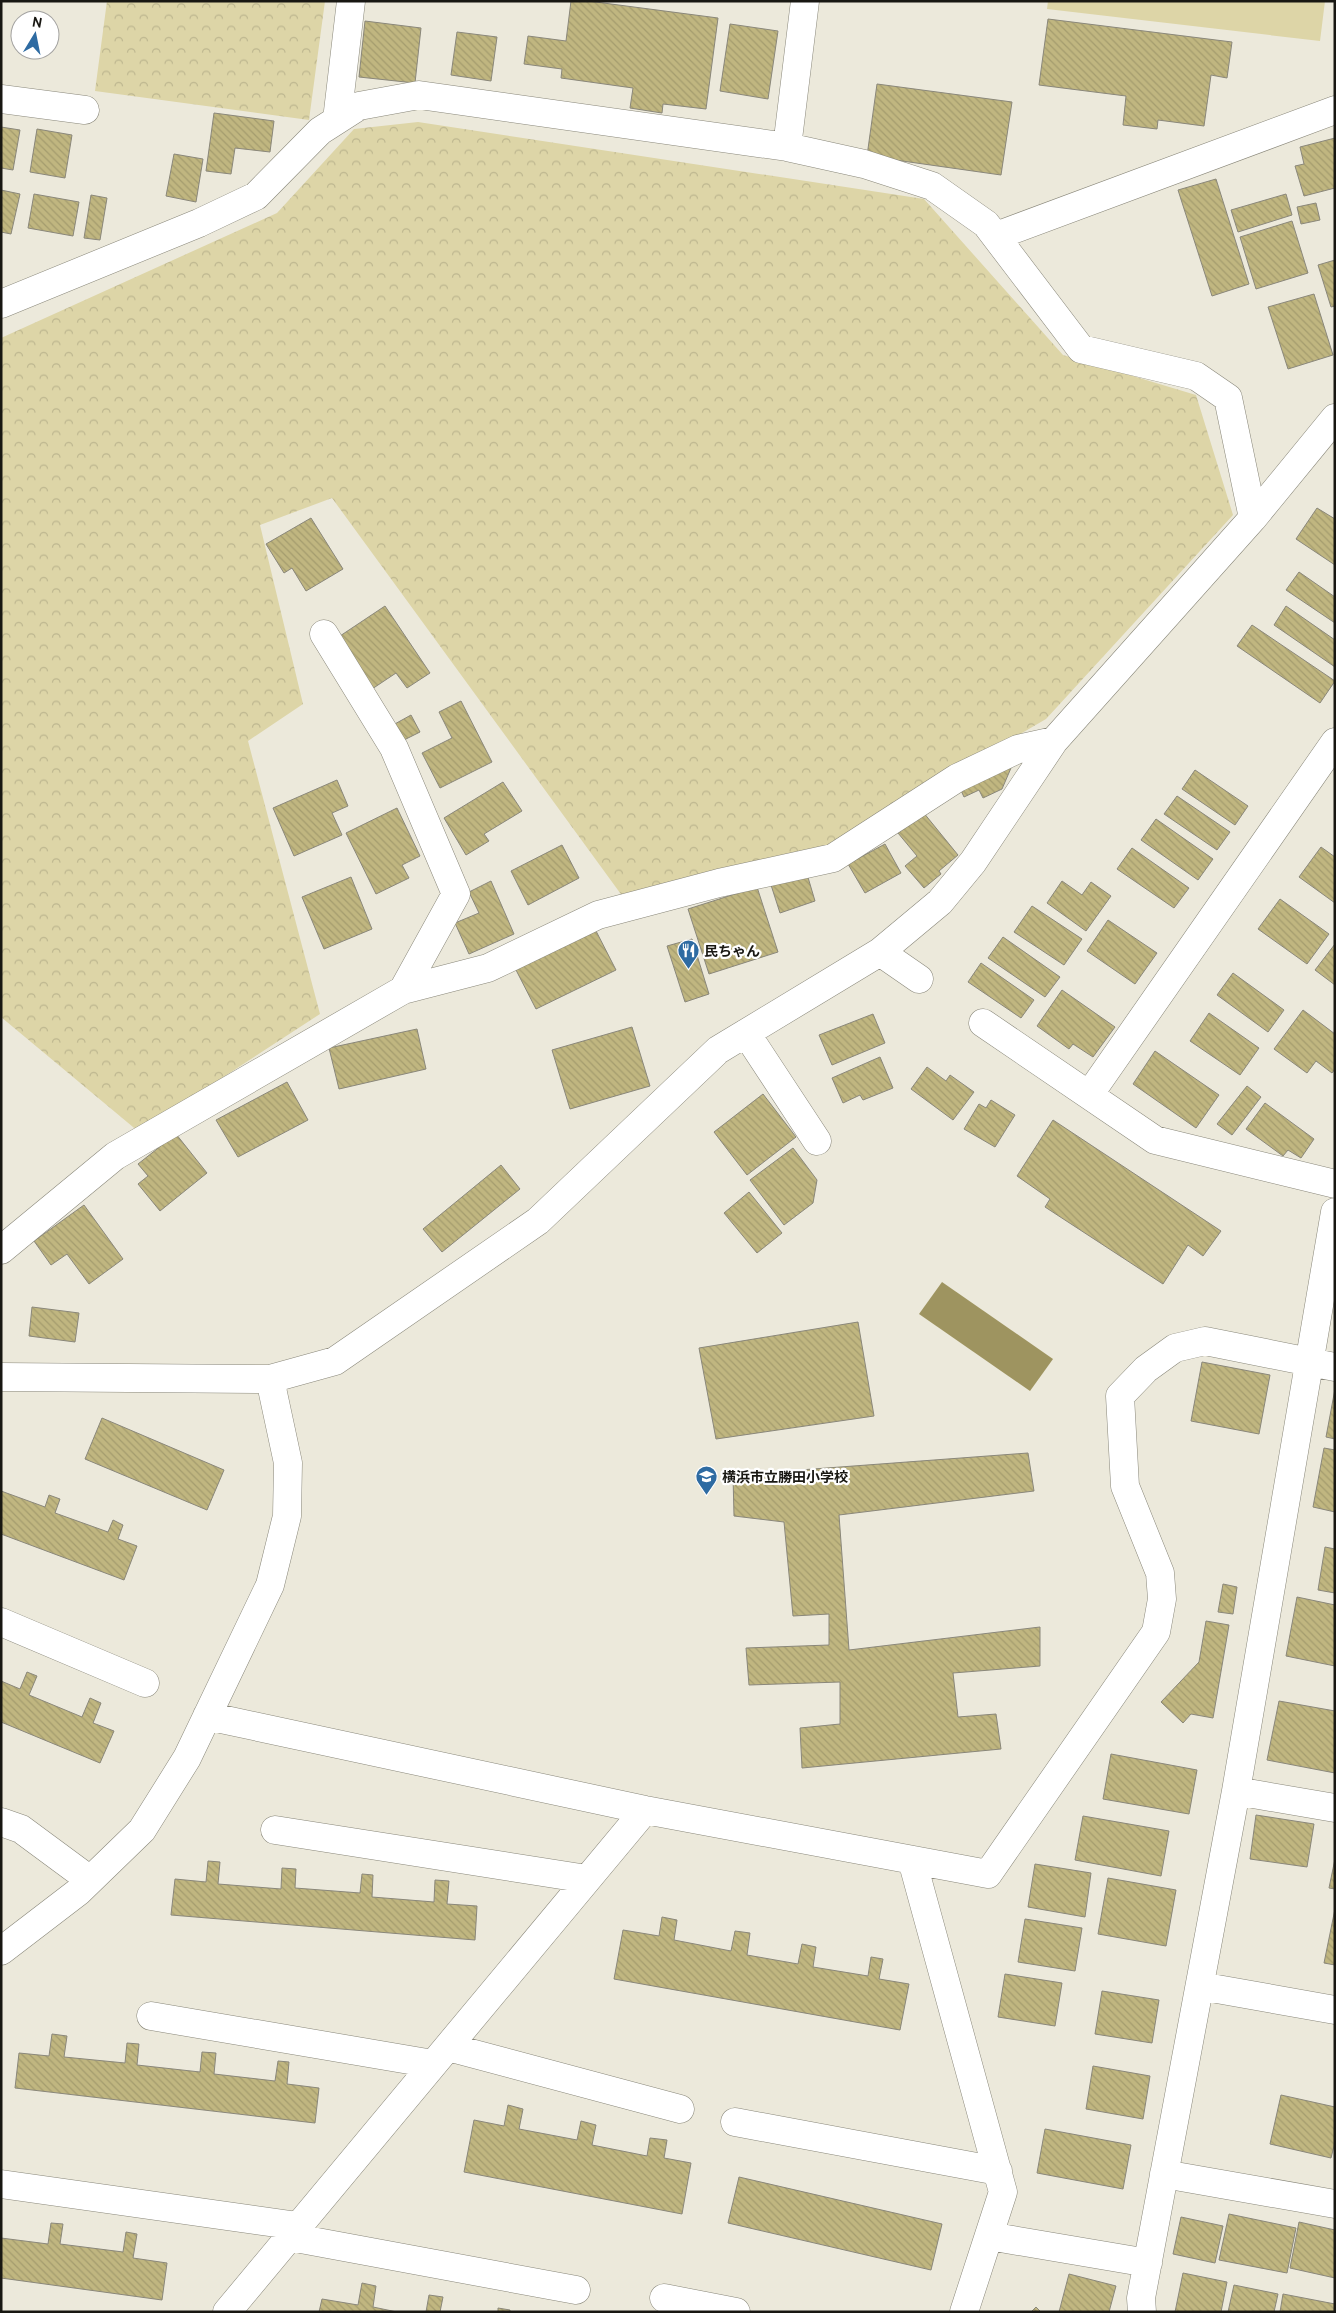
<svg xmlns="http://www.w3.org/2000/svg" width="1336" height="2313" font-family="Cabin,'Noto Sans JP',sans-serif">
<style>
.forest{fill:url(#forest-crowns)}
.park{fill:#ddd5a7}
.water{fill:#9e9460}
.building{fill:url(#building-back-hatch);stroke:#8a877a}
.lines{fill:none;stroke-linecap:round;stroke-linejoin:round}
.minor-casing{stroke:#89877a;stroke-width:29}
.minor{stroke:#fff;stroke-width:28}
.labels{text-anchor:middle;stroke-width:4.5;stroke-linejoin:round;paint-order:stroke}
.poi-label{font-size:14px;font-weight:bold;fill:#181712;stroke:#fff;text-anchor:start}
</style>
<defs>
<pattern id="forest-crowns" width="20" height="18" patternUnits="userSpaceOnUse" patternTransform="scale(1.25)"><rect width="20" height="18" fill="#ddd5a7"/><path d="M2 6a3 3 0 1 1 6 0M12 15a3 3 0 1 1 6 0" fill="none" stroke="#bdb68f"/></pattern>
<pattern id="building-back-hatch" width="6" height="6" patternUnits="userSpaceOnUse" patternTransform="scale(1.25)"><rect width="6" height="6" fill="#c0b680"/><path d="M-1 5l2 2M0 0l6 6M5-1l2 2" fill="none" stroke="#a49c6e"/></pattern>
</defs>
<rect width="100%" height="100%" fill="#ece9db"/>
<path class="forest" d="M107 1H325L309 120 95 91Z
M418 122 924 199 1063 355 1196 395 1233 515 1046 719 827 846 623 897 332 498 260 525 303 704 248 741 320 1014 139 1132 1 1017V338L277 213 354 129Z"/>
<path class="park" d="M1048 1H1325L1320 41 1047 9Z"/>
<path class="water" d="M942 1282 1053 1359 1030 1391 919 1314Z"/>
<path class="building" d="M571 1H588L718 18 706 109 663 104 662 113 630 108 633 88 561 78 562 69 524 64 528 36 566 41Z
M1048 19 1232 42 1227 78 1211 75 1204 126 1158 120 1157 129 1123 125 1126 96 1039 85Z
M365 21 421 28 415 83 359 77Z
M730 24 778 31 768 99 720 91Z
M457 32 497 37 491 81 451 75Z
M877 84 1012 102 1001 175 867 156Z
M214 113 274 121 270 152 235 148 231 174 206 171Z
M1 127 20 130 13 170 1 168Z
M37 129 72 135 65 178 30 172Z
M1335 138V188L1304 196 1295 166 1304 164 1300 147Z
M174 154 203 159 196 202 166 196Z
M1216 179 1249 284 1212 296 1178 190Z
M1 190 20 194 11 234 1 232Z
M34 194 79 202 73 236 28 228Z
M1286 194 1292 215 1238 232 1231 210Z
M91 195 107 198 100 240 84 238Z
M1316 203 1320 220 1301 224 1297 207Z
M1292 221 1308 273 1256 289 1240 237Z
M1335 260V306L1331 307 1318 265Z
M1314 294 1333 355 1288 369 1268 307Z
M1317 508 1335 519V565L1296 539Z
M311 518 343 569 306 591 292 568 284 573 266 544Z
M1299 572 1335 597V623L1286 590Z
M385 606 430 673 407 688 396 673 369 691 334 640Z
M1286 606 1335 640V667L1274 625Z
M1252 625 1335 681 1320 703 1237 646Z
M461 701 492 762 440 788 422 753 452 738 439 712Z
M411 715 420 732 402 741 393 725Z
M1014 761 1002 789 983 798 979 790 964 797 959 786Z
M1195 770 1248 806 1235 825 1182 789Z
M337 780 348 806 332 813 342 835 294 856 273 808Z
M503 782 522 811 484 834 489 841 466 855 444 818Z
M1177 796 1230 832 1217 850 1164 814Z
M397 808 420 856 402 865 409 878 376 894 346 833Z
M923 812 958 855 939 871 941 874 924 888 905 866 917 856 898 833Z
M1156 819 1213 859 1198 880 1141 840Z
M885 844 901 873 865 893 848 864Z
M562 845 579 878 528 905 511 871Z
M1321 847 1335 857V903L1299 877Z
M1132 848 1189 888 1174 908 1117 869Z
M807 874 815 901 780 913 771 885Z
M351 877 372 929 324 949 302 897Z
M491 881 514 934 469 954 455 923 479 913 469 892Z
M1062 881 1082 895 1091 882 1111 896 1086 931 1047 903Z
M757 887 778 952 709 974 688 909Z
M1280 899 1329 934 1307 964 1258 929Z
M1032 906 1082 939 1064 965 1014 932Z
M1108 920 1157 953 1135 984 1087 951Z
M595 929 616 970 536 1009 515 968Z
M1003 937 1060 977 1045 997 988 958Z
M692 939 709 994 685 1002 667 946Z
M1335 944V985L1315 970Z
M981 963 1034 1000 1021 1018 968 982Z
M1233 973 1284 1010 1268 1032 1217 995Z
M1062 990 1115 1027 1093 1057 1073 1044 1069 1049 1037 1026Z
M1303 1010 1335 1034V1069L1332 1073 1316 1061 1307 1073 1274 1049Z
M1209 1013 1259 1048 1240 1075 1190 1041Z
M873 1014 885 1043 832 1065 819 1035Z
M632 1027 650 1086 570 1109 552 1050Z
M417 1029 426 1069 339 1089 329 1048Z
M1155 1051 1219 1095 1196 1128 1133 1084Z
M880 1057 893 1088 863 1100 860 1095 843 1103 832 1078Z
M927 1067 946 1081 950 1075 974 1092 953 1120 911 1089Z
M287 1082 308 1120 238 1157 216 1120Z
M1247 1086 1261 1097 1232 1135 1217 1124Z
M763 1094 796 1137 747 1175 714 1132Z
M991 1100 1015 1115 995 1147 964 1129 979 1104 986 1108Z
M1265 1103 1314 1139 1301 1158 1288 1150 1283 1156 1246 1129Z
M1053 1120 1221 1231 1203 1256 1188 1245 1163 1284 1045 1207 1050 1199 1017 1176Z
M176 1134 207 1173 160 1211 138 1184 148 1176 138 1164Z
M793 1148 817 1180 813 1203 784 1225 750 1180Z
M501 1165 520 1189 442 1252 423 1229Z
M749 1192 782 1233 757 1253 724 1213Z
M84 1205 123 1259 89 1284 67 1254 51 1265 34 1241Z
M32 1307 79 1313 75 1342 29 1336Z
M858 1322 874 1416 716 1439 699 1348Z
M1202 1362 1270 1375 1259 1434 1191 1421Z
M1335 1389V1439L1326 1437Z
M102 1418 224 1470 207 1510 85 1459Z
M1324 1448 1335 1450V1512L1313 1507Z
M1028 1453 1034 1491 839 1515 849 1650 1040 1627V1666L953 1673 958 1717 996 1714 1001 1749 802 1768 800 1728 840 1724V1682L749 1685 746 1648 829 1645V1614L793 1616 784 1522 734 1516 733 1475Z
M1 1491 45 1507 49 1495 60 1499 55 1513 108 1532 113 1520 123 1525 118 1539 137 1546 124 1580 1 1534Z
M1325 1547 1335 1549V1593L1318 1590Z
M1223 1584 1237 1587 1233 1614 1218 1612Z
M1297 1597 1335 1605V1666L1286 1656Z
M1206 1621 1229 1625 1213 1718 1191 1714 1183 1723 1161 1702 1199 1662Z
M27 1672 37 1676 29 1695 82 1717 90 1698 101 1703 93 1723 114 1731 100 1763 1 1722V1681L20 1689Z
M1279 1701 1335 1711V1773L1267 1760Z
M1111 1754 1197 1770 1189 1814 1103 1799Z
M1256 1815 1314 1824 1307 1867 1250 1859Z
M1083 1816 1169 1831 1161 1876 1075 1860Z
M1335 1859V1889L1329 1888Z
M208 1861 220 1862 218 1884 281 1889 282 1868 296 1869 295 1888 360 1893 362 1874 373 1875 372 1897 434 1902 435 1880 449 1881 447 1904 477 1906 475 1940 171 1915 175 1879 206 1882Z
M1035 1864 1091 1873 1085 1917 1028 1907Z
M1108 1878 1176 1890 1166 1946 1098 1934Z
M1335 1909V1965L1324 1963Z
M662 1917 677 1920 674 1940 731 1951 735 1931 750 1933 747 1955 798 1964 802 1944 816 1947 813 1967 868 1976 871 1957 883 1959 879 1979 909 1984 900 2030 614 1979 623 1930 659 1936Z
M1025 1919 1082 1928 1075 1971 1018 1962Z
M1005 1974 1062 1983 1055 2026 998 2017Z
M1102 1991 1159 2000 1152 2043 1095 2034Z
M52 2034 67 2036 64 2057 125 2063 127 2043 139 2044 137 2065 200 2072 202 2052 216 2053 214 2074 275 2081 278 2061 289 2062 287 2084 319 2088 315 2123 15 2088 19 2053 49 2056Z
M1093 2066 1150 2076 1143 2119 1086 2109Z
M1281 2095 1335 2107V2142L1331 2158 1270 2144Z
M508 2105 523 2109 519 2129 577 2140 581 2121 596 2125 592 2145 647 2156 650 2138 667 2140 664 2158 691 2163 682 2214 464 2172 474 2120 504 2126Z
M1045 2129 1131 2145 1123 2189 1037 2173Z
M739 2177 942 2224 931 2270 728 2223Z
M1229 2214 1296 2228 1287 2273 1219 2260Z
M1181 2217 1223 2226 1215 2263 1173 2254Z
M1299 2222 1335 2230V2278L1290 2268Z
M51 2223 63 2224 60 2244 123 2252 126 2232 137 2234 133 2258 167 2263 162 2300 1 2278V2238L48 2244Z
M1183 2273 1227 2282 1221 2312H1175Z
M1069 2274 1116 2286 1109 2312H1059Z
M362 2283 376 2286 373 2307 397 2312H319L322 2299 358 2305Z
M1234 2285 1278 2294 1274 2312H1228Z
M1283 2294 1335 2304V2312H1280Z
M429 2295 443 2297 440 2312H426Z
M1036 2307 1041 2312H1031Z
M498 2308 510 2310V2312H498Z"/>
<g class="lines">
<defs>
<path id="minor" d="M1 99 85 110
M337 120 351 1
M787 147 805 1
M996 236 1335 110
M1 304 199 223 256 196 320 131 359 106 419 95 787 147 864 164 932 186 986 224 1081 349 1196 376 1228 398 1253 518
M324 634 394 748 456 894 403 990
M880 952 919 979
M983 1023 1155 1140 1335 1184
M746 1033 817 1141
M1089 1095 1335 742
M1 1250 115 1156 403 990 488 968 598 915 719 883 833 858 957 778 1018 749 1054 741
M1 1377 270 1379 335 1361 538 1221 718 1050 880 952 940 902 973 862 1054 741 1253 518 1335 418
M1 1622 145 1683
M207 1716 645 1810 988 1874 1156 1632 1162 1599 1160 1573 1125 1486 1120 1396 1146 1369 1175 1348 1205 1341 1335 1367
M1236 1791 1335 1808
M1 1822 21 1829 90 1880
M275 1830 587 1879
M912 1860 1003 2192 964 2312
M1 1951 78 1892 142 1830 187 1758 270 1585 287 1516 288 1463 270 1379
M1200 1986 1335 2010
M151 2016 433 2064
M448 2047 680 2109
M735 2122 998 2171
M1164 2174 1335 2204
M1 2184 298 2226
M989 2236 1148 2263
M290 2237 576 2290
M664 2298 736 2312
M227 2312 645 1810
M1142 2312 1141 2298 1236 1791 1335 1212"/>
</defs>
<use href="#minor" class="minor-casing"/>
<use href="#minor" class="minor"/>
</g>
<defs>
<symbol id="restaurant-pin" viewBox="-11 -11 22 30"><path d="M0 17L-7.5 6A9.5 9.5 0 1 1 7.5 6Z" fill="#2e6ba2" stroke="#fff"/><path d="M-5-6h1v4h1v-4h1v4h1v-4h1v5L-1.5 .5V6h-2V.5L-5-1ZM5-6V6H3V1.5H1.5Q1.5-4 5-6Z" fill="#fff"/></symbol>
<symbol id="school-pin" viewBox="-11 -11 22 30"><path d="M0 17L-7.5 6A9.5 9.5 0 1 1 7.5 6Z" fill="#2e6ba2" stroke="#fff"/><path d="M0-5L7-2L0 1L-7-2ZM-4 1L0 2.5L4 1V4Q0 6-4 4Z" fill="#fff"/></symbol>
</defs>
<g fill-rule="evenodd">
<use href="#restaurant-pin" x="676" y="938" width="25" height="34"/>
<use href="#school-pin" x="694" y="1464" width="25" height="34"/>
</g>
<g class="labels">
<g class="poi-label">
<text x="704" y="956">民ちゃん</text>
<text x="722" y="1482">横浜市立勝田小学校</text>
</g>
</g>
<rect width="1336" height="2313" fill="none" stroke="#181712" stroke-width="5"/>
<g transform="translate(35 35) rotate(10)"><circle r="24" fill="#ffffff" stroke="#a3a2a0"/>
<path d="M0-4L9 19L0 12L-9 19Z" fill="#2e6ba2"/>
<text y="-8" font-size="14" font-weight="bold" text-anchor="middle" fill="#181712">N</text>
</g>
</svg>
